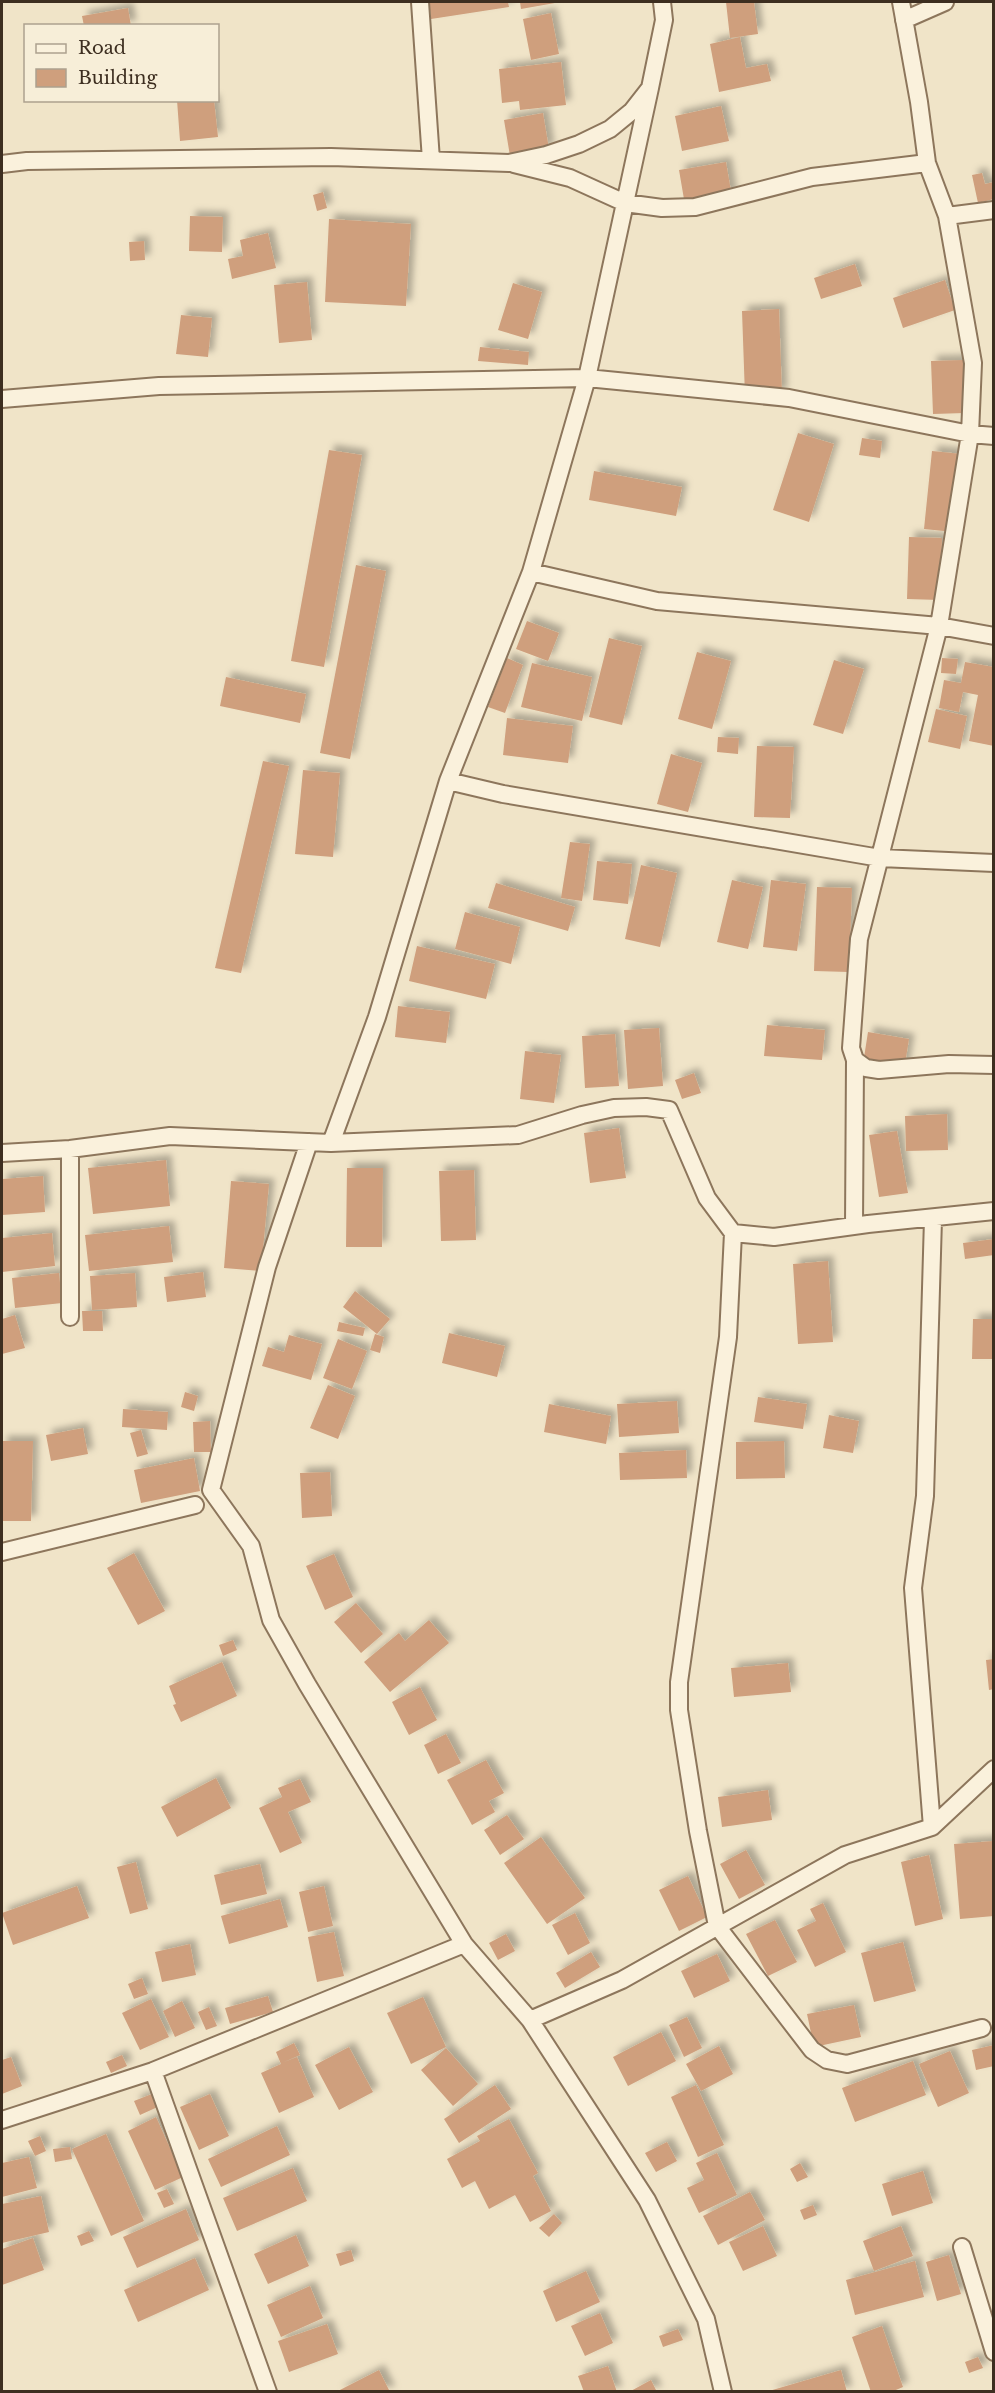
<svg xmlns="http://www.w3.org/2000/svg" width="995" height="2393" font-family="'Libre Baskerville',serif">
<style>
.building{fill:#cf9f7d;filter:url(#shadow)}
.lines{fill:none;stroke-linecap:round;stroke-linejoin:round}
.minor-casing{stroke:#8d765c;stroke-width:20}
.minor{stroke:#faf1dc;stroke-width:16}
</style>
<defs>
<filter id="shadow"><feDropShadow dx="5.5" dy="-5.5" stdDeviation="3" flood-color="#0004"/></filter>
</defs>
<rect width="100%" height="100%" fill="#f0e4c8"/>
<path class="building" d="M429 2H508L509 7 431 19Z
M520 2H555V3L521 9Z
M726 2H754L758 34 730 38Z
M128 8 131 26H84L82 16Z
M551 13 559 54 531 60 523 19Z
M740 37 746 68 767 64 771 81 719 92 710 44Z
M561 62 566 105 520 110 519 101 502 103 499 69Z
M177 100H214L218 137 180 141Z
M721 106 729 141 682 151 675 116Z
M543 113 549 149 510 156 504 120Z
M726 162 732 197 685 205 679 170Z
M982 173 985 184 994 182V199L978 203 972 175Z
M323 192 327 208 317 211 313 195Z
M190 216 223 217 222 252 189 251Z
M329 219 411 224 406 306 325 302Z
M268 233 276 268 232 279 228 259 243 256 240 240Z
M144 241 145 260 130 261 129 242Z
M855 264 862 286 821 299 814 278Z
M945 280 955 310 903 328 893 298Z
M307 282 312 340 279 343 274 285Z
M513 283 542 292 528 339 498 330Z
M779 309 782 394 745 396 742 311Z
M181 315 212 318 208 357 176 354Z
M480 347 529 352 528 365 478 361Z
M963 360 965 413 933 414 931 361Z
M798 433 834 444 809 522 773 510Z
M862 438 882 441 880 458 859 455Z
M329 450 362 455 324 667 291 661Z
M932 451 962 454 954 532 924 529Z
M594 471 682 487 676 516 589 500Z
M909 537 942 538 940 600 907 599Z
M356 565 386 571 350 759 320 753Z
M527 621 559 633 548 661 516 649Z
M609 638 642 646 622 725 589 717Z
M697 652 731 661 712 729 678 719Z
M507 658 523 665 505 713 488 707Z
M942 658 958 659 956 674 941 673Z
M834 660 864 669 843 734 813 725Z
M965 662 994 667V746L969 741 978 695 963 692 959 712 939 708 944 680 961 683Z
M532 663 592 677 582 721 521 707Z
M226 677 306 694 300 723 220 706Z
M936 709 967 716 960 749 928 742Z
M507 718 573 726 568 763 503 755Z
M718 737 739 738 738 754 717 752Z
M757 746 794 747 790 818 754 817Z
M671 754 702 763 688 812 657 804Z
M263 761 289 766 241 973 215 968Z
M303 770 340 773 333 857 295 854Z
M570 842 590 844 582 901 561 898Z
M597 861 632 864 628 904 593 900Z
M641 865 677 873 660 947 625 939Z
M732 880 763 887 748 949 717 942Z
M771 880 806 884 797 951 763 947Z
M496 883 575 907 568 931 488 908Z
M817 887 852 888 849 972 814 971Z
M465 912 520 927 511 964 455 949Z
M417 946 495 964 486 999 409 981Z
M398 1006 450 1012 446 1043 395 1037Z
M767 1025 825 1030 822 1060 764 1056Z
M659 1028 663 1086 628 1089 624 1030Z
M868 1032 909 1039 904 1070 863 1064Z
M615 1034 619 1086 585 1088 582 1036Z
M525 1051 561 1055 554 1103 520 1099Z
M694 1073 701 1093 682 1099 675 1080Z
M947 1114 948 1150 906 1151 905 1116Z
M619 1128 626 1178 590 1183 584 1133Z
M897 1131 908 1193 879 1197 869 1135Z
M166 1160 170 1206 93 1214 88 1168Z
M347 1168H383L382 1247H346Z
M474 1170 476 1240 441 1241 439 1171Z
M43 1176 45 1212 2 1215V1179Z
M231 1181 269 1184 261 1271 224 1268Z
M169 1226 173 1262 89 1271 85 1235Z
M52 1233 55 1266 2 1272V1238Z
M994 1239V1255L965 1259 963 1243Z
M828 1261 833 1342 798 1344 793 1264Z
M203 1272 206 1297 167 1302 164 1277Z
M59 1273 62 1303 15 1308 12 1278Z
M135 1273 137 1307 92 1310 90 1276Z
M355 1291 390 1319 377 1334 343 1307Z
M82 1311H102L103 1331H83Z
M15 1315 25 1348 2 1354V1319Z
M973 1319H994V1359H972Z
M339 1322 365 1328 363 1336 337 1331Z
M449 1333 505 1346 497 1377 442 1363Z
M375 1334 384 1337 380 1353 370 1350Z
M289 1335 322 1344 311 1380 262 1366 268 1347 284 1352Z
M338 1339 367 1351 352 1389 323 1378Z
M328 1385 355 1396 338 1439 310 1428Z
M185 1392 198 1396 194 1411 181 1407Z
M758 1397 807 1404 803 1429 754 1422Z
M677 1401 679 1433 619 1437 617 1404Z
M549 1404 611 1416 606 1444 544 1432Z
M123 1409 168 1412 167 1430 122 1427Z
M829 1415 859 1421 853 1453 823 1448Z
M210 1421 211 1452H194L193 1422Z
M83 1428 88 1454 51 1461 46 1435Z
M141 1430 148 1454 137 1457 130 1433Z
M2 1441H33L31 1521H2Z
M784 1441 785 1478 736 1479V1442Z
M686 1450 687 1478 620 1480 619 1453Z
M194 1458 200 1491 141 1503 134 1470Z
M330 1472 332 1516 302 1518 300 1473Z
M134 1553 165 1611 138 1625 107 1568Z
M334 1554 353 1597 325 1610 306 1566Z
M356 1603 383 1634 361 1653 334 1622Z
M429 1620 449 1643 390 1692 364 1662 399 1633 405 1641Z
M233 1640 237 1650 223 1656 219 1645Z
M994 1659V1689L989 1690 986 1660Z
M222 1662 237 1696 181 1722 173 1705 176 1704 169 1686Z
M788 1663 791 1692 734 1697 731 1668Z
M420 1687 437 1720 409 1735 392 1702Z
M446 1734 461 1763 438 1774 424 1745Z
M486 1760 504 1793 489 1801 495 1812 472 1825 447 1780Z
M216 1778 231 1808 177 1837 161 1807Z
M300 1779 311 1802 288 1812 302 1843 280 1853 259 1808 282 1797 278 1788Z
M768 1790 772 1820 722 1827 718 1797Z
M507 1815 524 1839 500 1855 484 1830Z
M541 1837 585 1898 547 1924 504 1863Z
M994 1841V1916L960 1919 954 1844Z
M746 1850 765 1885 739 1899 720 1864Z
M929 1855 943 1919 915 1926 901 1862Z
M136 1862 148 1909 130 1914 117 1867Z
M260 1864 267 1894 221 1905 214 1875Z
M688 1876 707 1917 679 1931 659 1890Z
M77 1886 89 1918 13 1945 2 1913Z
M324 1886 333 1926 308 1932 299 1892Z
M280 1899 288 1927 229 1944 221 1916Z
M823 1903 846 1952 815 1967 797 1930 816 1921 810 1909Z
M575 1913 590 1943 568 1955 552 1925Z
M775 1920 797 1962 768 1976 746 1934Z
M334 1932 344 1976 317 1982 308 1937Z
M506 1934 515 1951 498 1960 489 1943Z
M903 1942 916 1991 874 2002 861 1953Z
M190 1944 196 1975 162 1982 155 1952Z
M591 1952 600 1967 565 1988 556 1973Z
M717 1954 730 1981 694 1998 681 1971Z
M142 1978 148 1994 134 1999 128 1984Z
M268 1996 273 2012 230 2024 225 2008Z
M423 1997 446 2047 411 2064 387 2013Z
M151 1999 169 2037 140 2050 122 2013Z
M182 2001 195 2028 175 2037 163 2011Z
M854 2005 861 2037 814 2047 807 2014Z
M209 2007 217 2026 206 2030 198 2012Z
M687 2017 702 2048 684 2057 669 2025Z
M661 2032 676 2061 628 2086 613 2057Z
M294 2043 300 2055 284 2062 297 2057 314 2097 279 2113 261 2073 281 2064 276 2052Z
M994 2045V2066L976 2070 972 2050Z
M719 2046 733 2074 701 2091 686 2064Z
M349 2047 373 2092 339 2110 315 2065Z
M446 2048 478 2084 453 2106 421 2070Z
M950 2051 969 2093 938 2107 919 2064Z
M122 2055 127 2066 111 2073 106 2062Z
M11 2057 22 2086 2 2094V2060Z
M913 2061 926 2095 855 2122 842 2088Z
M495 2085 511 2109 459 2143 444 2119Z
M696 2085 724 2145 698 2157 671 2097Z
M157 2092 162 2105 140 2115 134 2101Z
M210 2094 229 2136 199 2150 180 2107Z
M156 2117 183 2177 155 2190 128 2131Z
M509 2119 538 2173 533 2176 551 2211 530 2222 515 2195 489 2209 475 2181 462 2188 447 2159 480 2141 477 2136Z
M277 2126 290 2155 221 2187 208 2159Z
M106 2134 144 2221 111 2236 72 2149Z
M40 2136 46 2151 35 2156 28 2141Z
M667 2142 677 2161 656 2172 645 2153Z
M70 2147 72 2159 55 2162 53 2149Z
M717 2153 737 2195 699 2213 687 2188 704 2180 696 2163Z
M29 2157 37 2188 2 2197V2163Z
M800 2163 808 2177 797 2182 790 2169Z
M293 2168 307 2201 237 2231 223 2198Z
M923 2171 933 2203 892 2216 882 2184Z
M167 2189 174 2204 164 2208 157 2193Z
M750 2192 765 2220 718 2245 703 2216Z
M41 2196 49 2232 2 2243V2204Z
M813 2205 817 2215 804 2220 800 2210Z
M186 2209 199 2240 137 2268 123 2237Z
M554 2214 562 2223 549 2237 539 2228Z
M763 2226 777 2256 743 2271 729 2242Z
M901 2226 913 2256 874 2271 863 2241Z
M89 2231 94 2241 81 2246 77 2236Z
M296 2235 309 2266 268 2284 254 2254Z
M33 2238 44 2270 2 2285V2249Z
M351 2250 354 2261 340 2266 336 2254Z
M949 2255 961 2294 937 2301 926 2262Z
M195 2258 209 2290 138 2322 124 2290Z
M915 2261 924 2297 855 2315 846 2280Z
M586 2271 600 2302 556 2322 543 2291Z
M310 2286 323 2318 281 2337 267 2305Z
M600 2313 613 2343 585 2356 571 2326Z
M327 2324 338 2354 289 2372 278 2341Z
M882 2326 903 2387 891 2392H871L852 2337Z
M678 2329 683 2340 663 2347 659 2336Z
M978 2357 983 2368 969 2373 965 2362Z
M608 2366 617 2392H584L578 2376Z
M379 2370 390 2392H336Z
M841 2370 847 2392H769V2391Z
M651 2380 657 2392H629Z"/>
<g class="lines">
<defs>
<path id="minor" d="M420 2 431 160
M901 2 919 102 927 163 947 216 973 363 970 434 939 626 859 939 851 1048 855 1060 866 1068 879 1070 949 1064 994 1065
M904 20 945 2
M2 164 27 161 331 157 509 163 546 155 579 144 610 129 632 111 650 88 664 20 662 2
M514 164 570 178 625 203 662 208 695 207 812 177 927 163
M947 216 994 210
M2 399 159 386 587 378 789 398 970 434 994 436
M531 572 657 601 939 626 994 636
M448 781 503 794 880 858 994 863
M331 1143 377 1017 448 781 531 572 587 378 650 88
M2 1153 70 1149 170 1136 331 1143 518 1135 582 1115 614 1108 646 1107 669 1110 707 1198 733 1233 774 1237 868 1224 994 1211
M933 1219 925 1496 913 1588 932 1827 994 1769
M854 1226 855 1060
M733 1233 728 1337 679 1682V1710L698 1831 717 1926 812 2050 827 2060 847 2064 982 2028
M70 1317V1149
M2 1552 195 1505
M464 1944 530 2020 647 2200 706 2319 723 2392
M530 2020 622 1980 845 1855 932 1827
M153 2071 268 2392
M2 2120 153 2071 464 1944 307 1684 271 1620 251 1546 211 1490 267 1267 309 1142
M962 2247 994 2352"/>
</defs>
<use href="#minor" class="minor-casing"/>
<use href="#minor" class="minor"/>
</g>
<rect width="995" height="2393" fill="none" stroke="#3d2e20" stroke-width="6"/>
<rect x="24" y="24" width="195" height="78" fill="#f7eed8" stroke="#ada18e" stroke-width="1.5"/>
<rect x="36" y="44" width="30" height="9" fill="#faf1dc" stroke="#ada18e" stroke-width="1.5"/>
<text x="78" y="54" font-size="18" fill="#3d2e20">Road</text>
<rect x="36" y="69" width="30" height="18" fill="#cf9f7d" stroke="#ada18e" stroke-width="1.5"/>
<text x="78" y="84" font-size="18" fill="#3d2e20">Building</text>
</svg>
